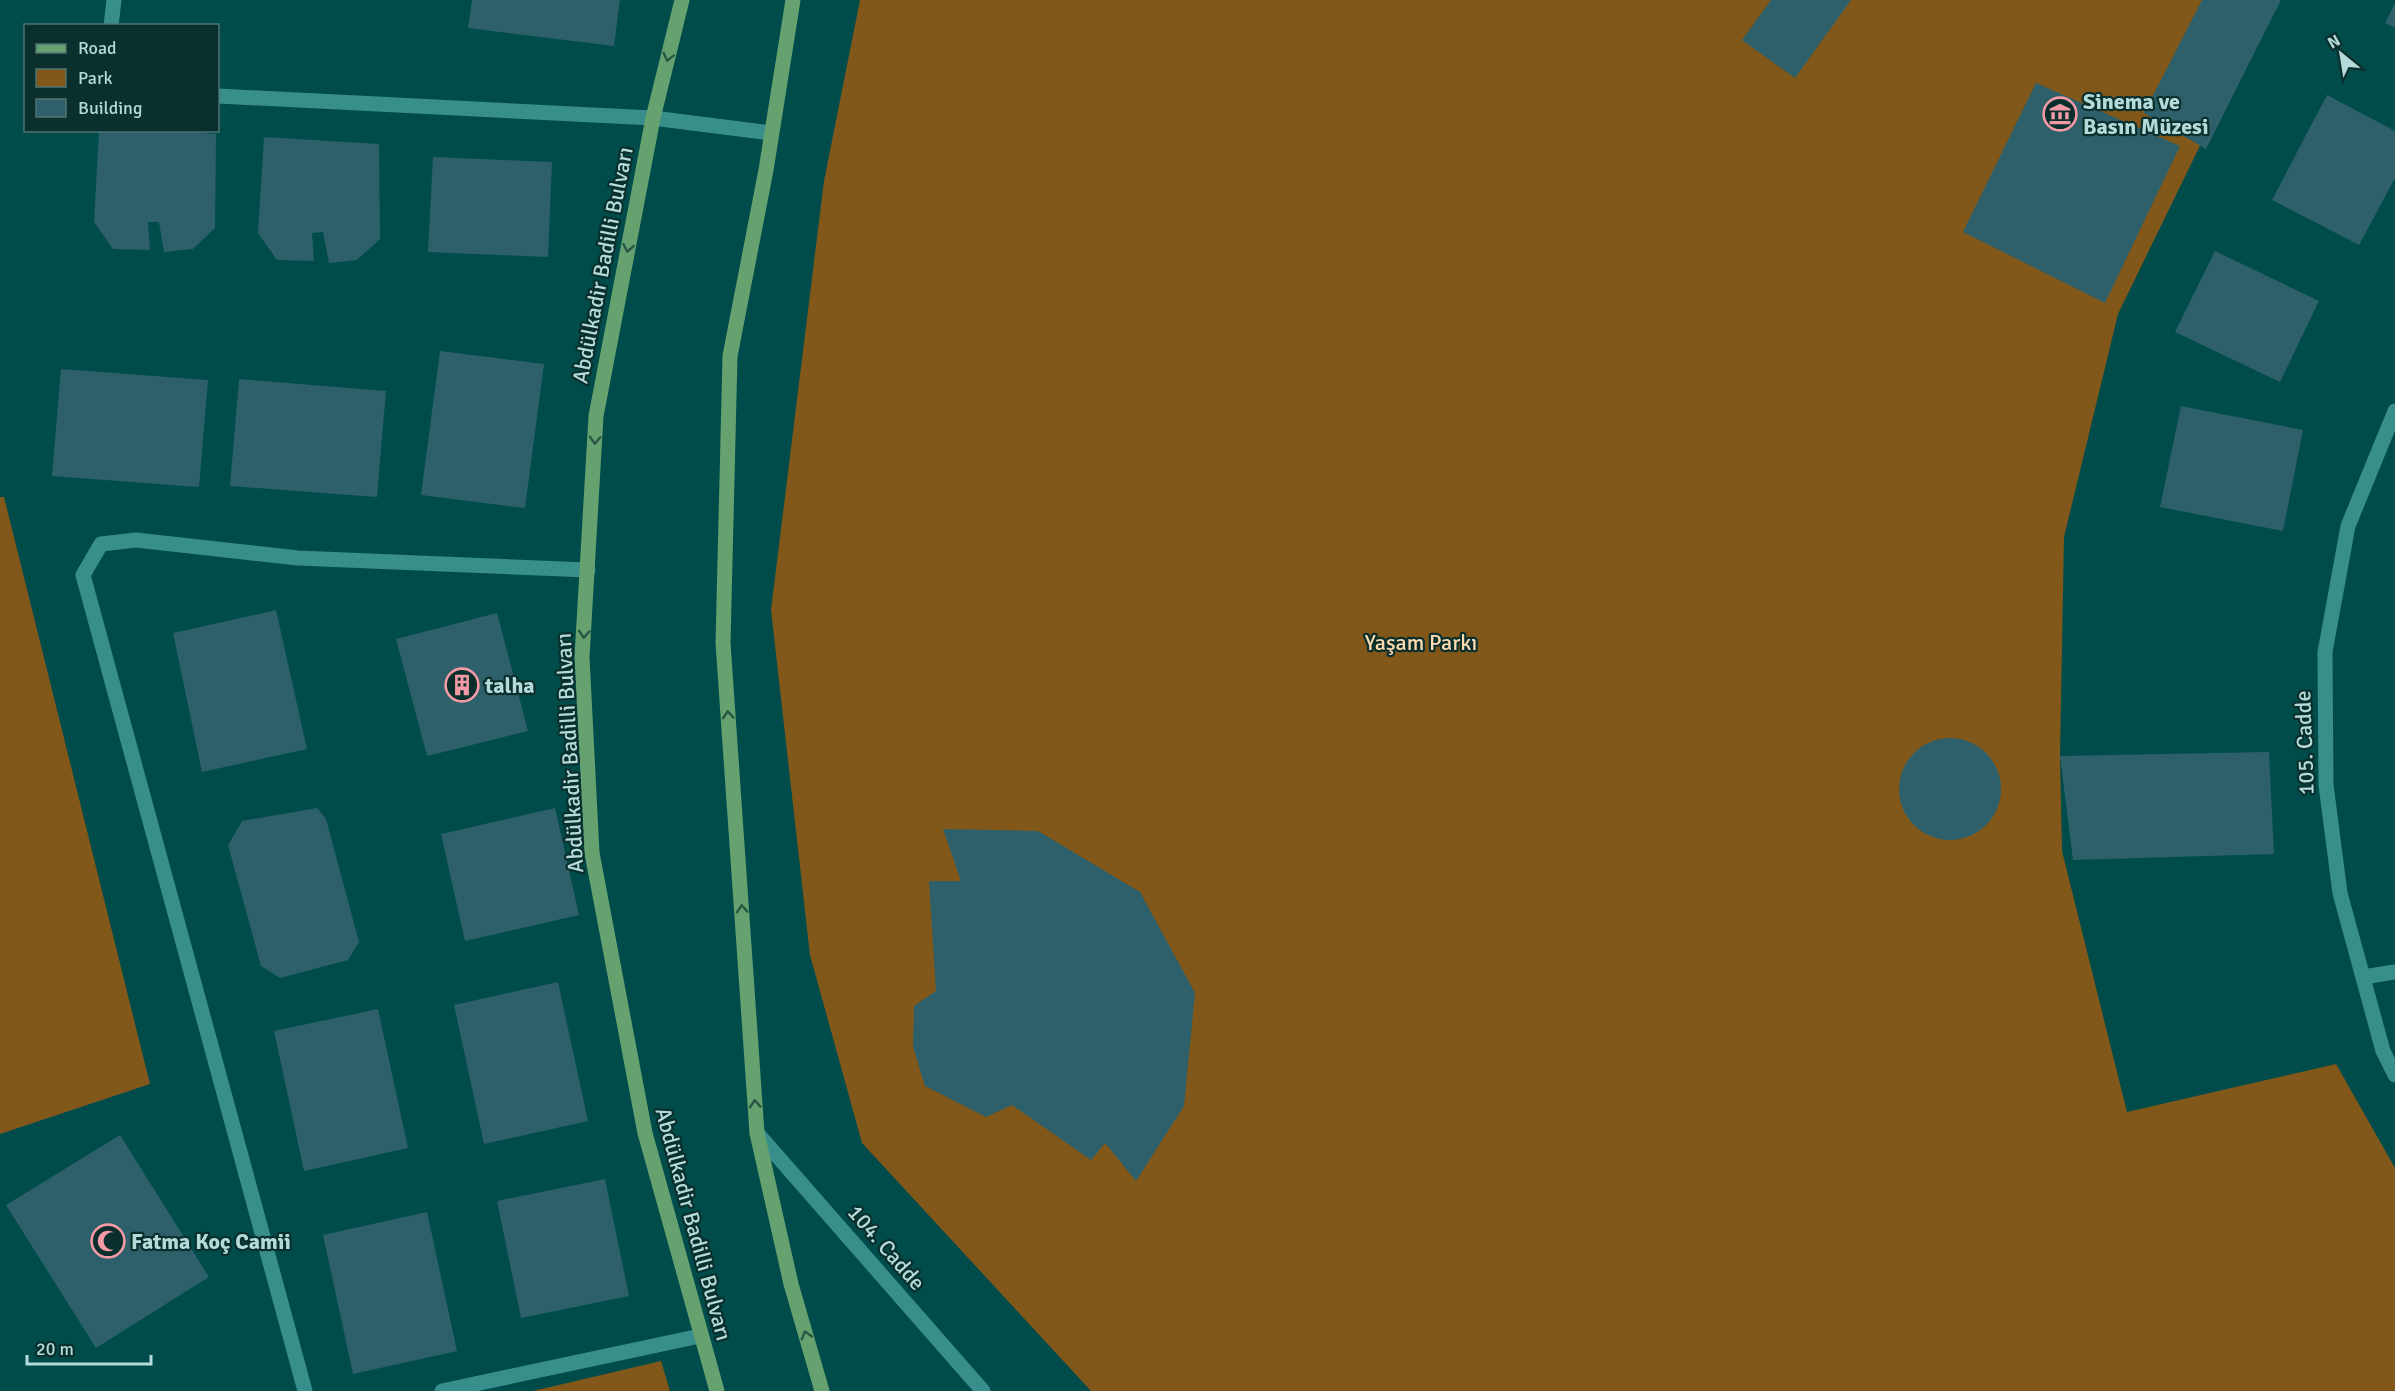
<svg xmlns="http://www.w3.org/2000/svg" width="2395" height="1391" font-family="Signika,sans-serif">
<style>
.green{fill:#82581a}
.building{fill:#2d606a}
.lines{fill:none;stroke-linecap:round;stroke-linejoin:round}
.minor{stroke:#388e8b;stroke-width:15}
.major{stroke:#65a270;stroke-width:15}
.oneway{stroke:#2a5744}
.labels{text-anchor:middle;stroke-width:4.5;stroke-linejoin:round;paint-order:stroke}
.poi-label{font-size:22px;font-weight:bold;fill:#b4dbd9;stroke:#0a2f2d;text-anchor:start}
.street-label{font-size:22px;fill:#b4dbd9;stroke:#0a2f2d}
.park-label{font-size:22px;fill:#fedbb0;stroke:#0a2f2d}
</style>
<rect width="100%" height="100%" fill="#004c4b"/>
<path class="green" d="M860 0H2271L2118 314 2064 537 2060 756 2062 851 2127 1112 2336 1064 2395 1168V1391H1091L862 1143 810 955 771 610 824 181Z
M0 497H4L150 1084 0 1134Z
M661 1361 670 1391H533Z"/>
<path class="building" d="M472 0H620L614 46 468 28Z
M1771 0H1851L1795 78 1742 40Z
M2202 0H2281L2206 149 2144 113Z
M2395 3V28L2385 23Z
M2036 83 2180 146 2105 303 1963 232Z
M2327 95 2395 131V178L2359 245 2272 200Z
M99 130H164L216 134 215 228 193 249 164 252 159 222H148L150 250 113 249 94 222Z
M264 137 379 144 380 239 357 260 329 263 323 232 312 233 314 261 277 260 258 233Z
M433 157 552 162 548 257 428 252Z
M2215 251 2319 301 2280 382 2175 332Z
M440 351 544 364 525 508 421 495Z
M61 369 208 380 199 487 52 476Z
M239 379 386 391 377 497 230 486Z
M2181 406 2303 430 2283 531 2160 507Z
M276 610 307 749 202 772 173 633Z
M497 613 528 731 427 756 396 639Z
M1899 789a51 51 0 1 1 102 0a51 51 0 1 1-102 0Z
M2269 752 2274 854 2073 860 2060 756Z
M317 808 326 819 359 942 348 960 280 978 261 966 228 845 242 821Z
M555 808 579 915 465 941 441 834Z
M943 829 1038 831 1140 892 1195 993 1184 1106 1136 1181 1105 1143 1091 1160 1012 1105 986 1117 925 1086 913 1047 914 1006 936 991 929 881H961Z
M558 982 588 1121 484 1144 454 1005Z
M378 1009 408 1148 304 1171 274 1031Z
M120 1135 209 1277 96 1348 6 1205Z
M605 1179 629 1296 521 1318 497 1201Z
M427 1212 457 1351 353 1374 323 1235Z"/>
<g class="lines">
<path class="minor" d="M111 26 114 0
M218 96 653 118 771 133
M2395 411 2348 526 2325 652 2326 785 2340 893 2383 1051 2395 1075
M2363 977 2395 972
M757 1133 983 1391
M305 1391 83 575 101 544 136 540 298 558 588 570
M442 1391 700 1336"/>
<path class="major" d="M682 0 653 118 596 416 582 657 592 853 645 1133 717 1391
M793 0 766 170 730 356 723 643 757 1133 791 1284 822 1391"/>
</g>
<defs><path id="oneway-chevron" d="M-2-3.5L2.5 0L-2 3.5" fill="none" stroke-width="1.6" stroke-linecap="round" stroke-linejoin="round" transform="scale(1.5)"/></defs>
<g class="oneway">
<use href="#oneway-chevron" transform="translate(668 57) rotate(104)"/>
<use href="#oneway-chevron" transform="translate(628 248) rotate(101)"/>
<use href="#oneway-chevron" transform="translate(595 440) rotate(93)"/>
<use href="#oneway-chevron" transform="translate(584 634) rotate(94)"/>
<use href="#oneway-chevron" transform="translate(728 715) rotate(-94)"/>
<use href="#oneway-chevron" transform="translate(742 909) rotate(-94)"/>
<use href="#oneway-chevron" transform="translate(755 1104) rotate(-94)"/>
<use href="#oneway-chevron" transform="translate(806 1335) rotate(-106)"/>
</g>
<defs>
<symbol id="museum-ring" viewBox="-11 -11 22 22"><circle r="9.5" fill="#0a2f2d" stroke="#f49aa5" stroke-width="1.5"/><path d="M0-6L6-3V-2H-6V-3ZM-5-1h2V3h-2ZM-1-1h2V3h-2ZM3-1h2V3H3ZM-6 4H6V6H-6Z" fill="#f49aa5"/></symbol>
<symbol id="building-ring" viewBox="-11 -11 22 22"><circle r="9.5" fill="#0a2f2d" stroke="#f49aa5" stroke-width="1.5"/><path d="M-4-6H4V6H1V3H-1V6H-4ZM-2.5-4.3h1.7v1.8h-1.7ZM.8-4.3h1.7v1.8H.8ZM-2.5-1h1.7V.8h-1.7ZM.8-1h1.7V.8H.8Z" fill="#f49aa5"/></symbol>
<symbol id="mosque-ring" viewBox="-11 -11 22 22"><circle r="9.5" fill="#0a2f2d" stroke="#f49aa5" stroke-width="1.5"/><path d="M3.5-4.9A6 6 0 1 0 3.5 4.9A5 5 0 1 1 3.5-4.9Z" fill="#f49aa5"/></symbol>
</defs>
<g fill-rule="evenodd">
<use href="#museum-ring" x="2041" y="95" width="38" height="38"/>
<use href="#building-ring" x="443" y="666" width="38" height="38"/>
<use href="#mosque-ring" x="89" y="1222" width="38" height="38"/>
</g>
<g class="labels">
<g class="poi-label">
<text x="2083" y="109">Sinema ve<tspan x="2083" dy="25">Basın Müzesi</tspan></text>
<text x="485" y="693">talha</text>
<text x="131" y="1249">Fatma Koç Camii</text>
</g>
<g class="street-label">
<text transform="translate(602 265) rotate(-79)" y="8">Abdülkadir Badilli Bulvarı</text>
<text transform="translate(2304 743) rotate(-92)" y="8">105. Cadde</text>
<text transform="translate(569 753) rotate(-93)" y="8">Abdülkadir Badilli Bulvarı</text>
<text transform="translate(694 1224) rotate(75)" y="8">Abdülkadir Badilli Bulvarı</text>
<text transform="translate(887 1247) rotate(49)" y="8">104. Cadde</text>
</g>
<g class="park-label">
<text x="1421" y="650">Yaşam Parkı</text>
</g>
</g>
<rect x="24" y="24" width="195" height="108" fill="#0a2f2d" stroke="#4e7472" stroke-width="1.5"/>
<rect x="36" y="44" width="30" height="9" fill="#65a270" stroke="#4e7472" stroke-width="1.5"/>
<text x="78" y="54" font-size="18" fill="#b4dbd9">Road</text>
<rect x="36" y="69" width="30" height="18" fill="#82581a" stroke="#4e7472" stroke-width="1.5"/>
<text x="78" y="84" font-size="18" fill="#b4dbd9">Park</text>
<rect x="36" y="99" width="30" height="18" fill="#2d606a" stroke="#4e7472" stroke-width="1.5"/>
<text x="78" y="114" font-size="18" fill="#b4dbd9">Building</text>
<g transform="translate(2341 54) rotate(330)" stroke="#0a2f2d" stroke-width="4.5" paint-order="stroke">
<path d="M0-4.5L10 22L0 15L-10 22Z" fill="#b4dbd9"/>
<text y="-9" font-size="16" font-weight="bold" text-anchor="middle" fill="#b4dbd9">N</text>
</g>
<path d="M27 1355v9h124v-9" fill="none" stroke="#b4dbd9" stroke-width="3"/>
<text x="36" y="1355" font-size="18" fill="#b4dbd9" stroke="#0a2f2d" stroke-width="4.5" paint-order="stroke">20 m</text>
</svg>
